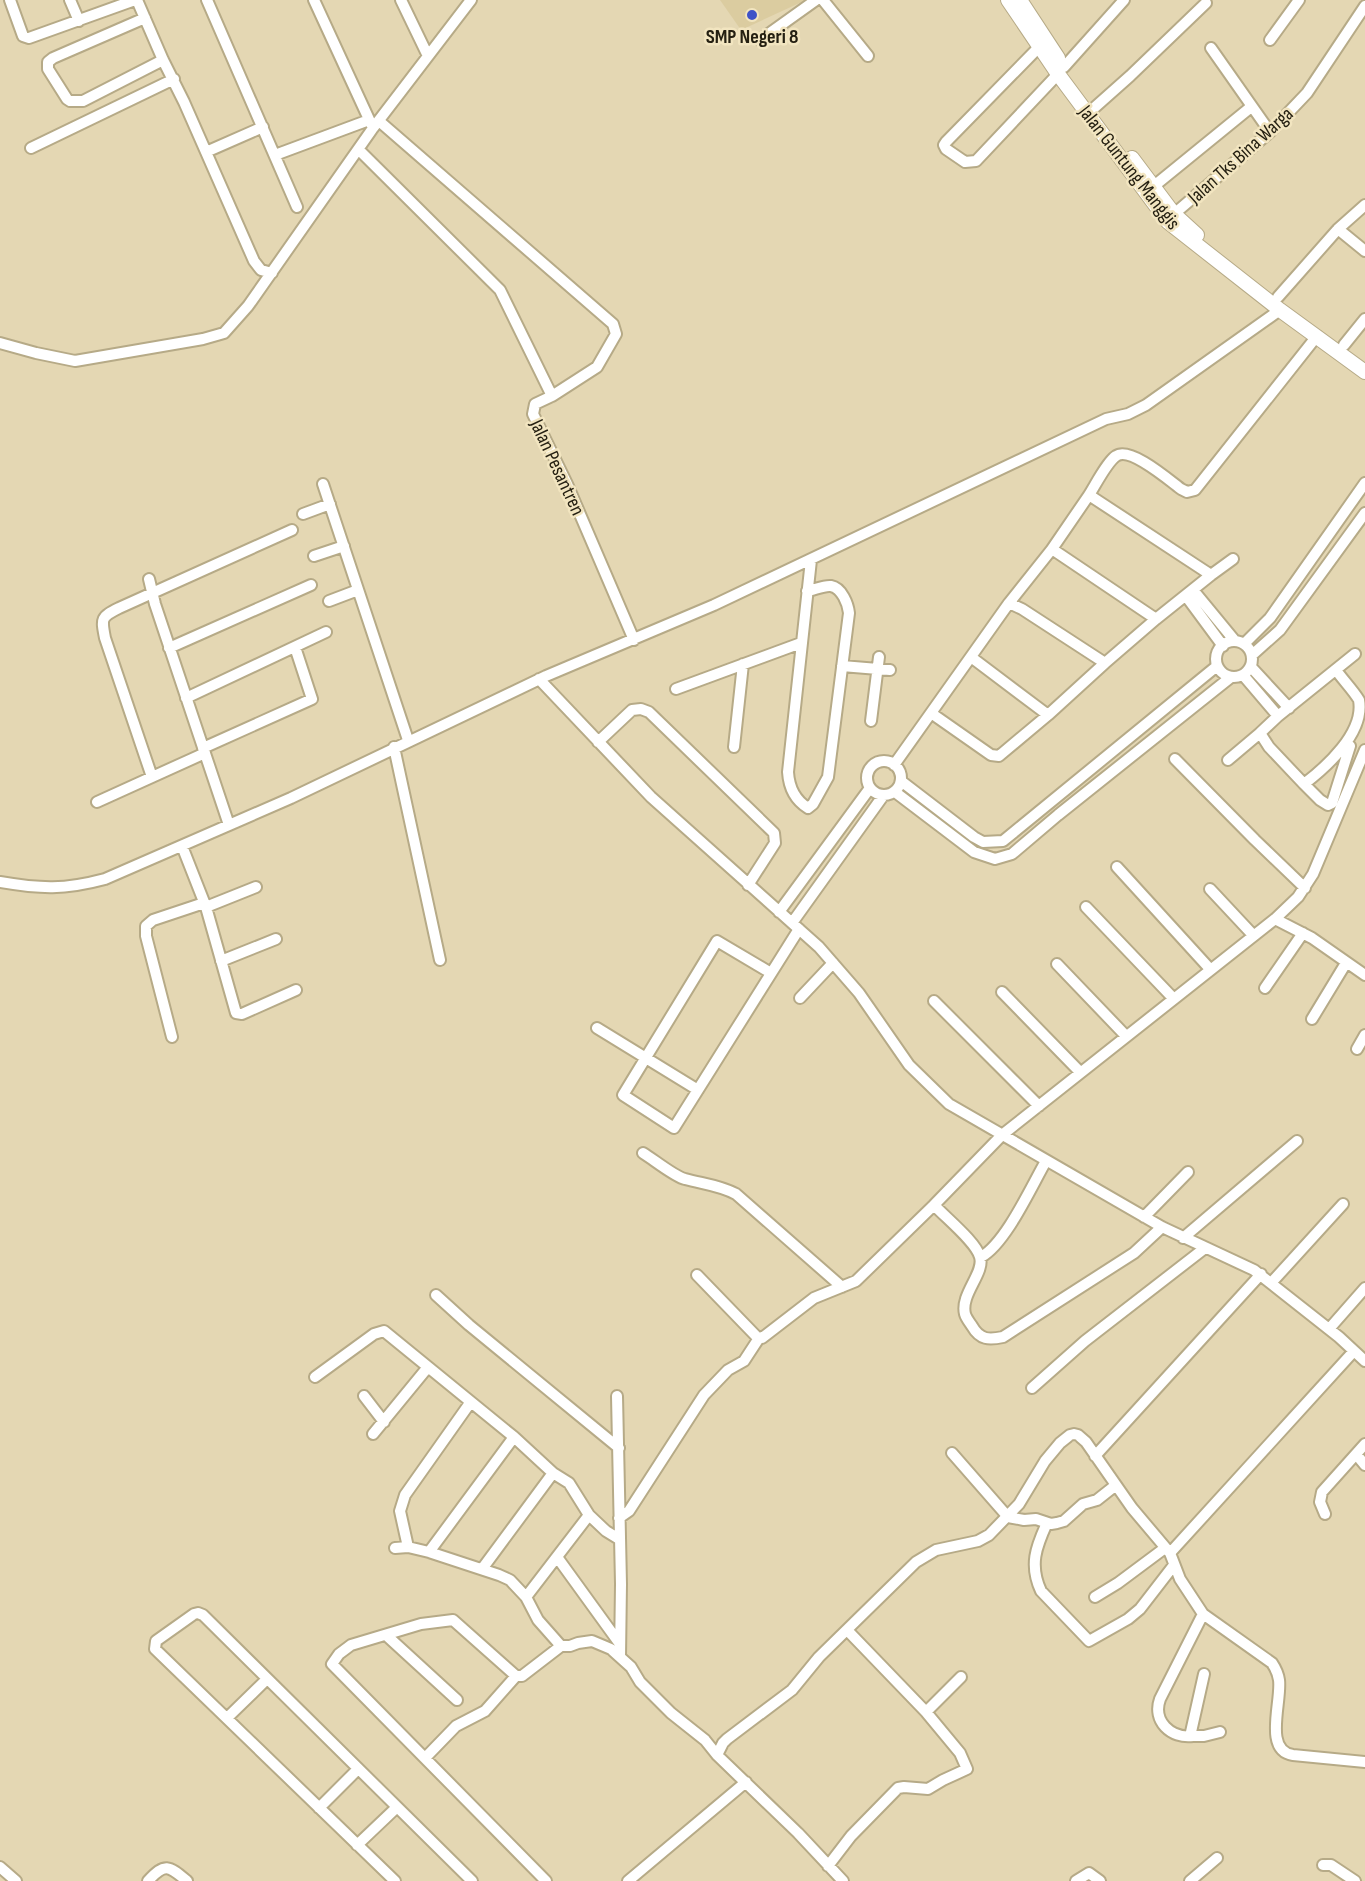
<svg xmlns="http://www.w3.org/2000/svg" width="1365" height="1881" font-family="'Sofia Sans Condensed',sans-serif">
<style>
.built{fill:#dbcca0}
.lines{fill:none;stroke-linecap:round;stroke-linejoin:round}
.minor-casing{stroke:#b6aa87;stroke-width:14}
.tertiary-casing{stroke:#b6aa87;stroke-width:16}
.minor{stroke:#fff;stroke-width:10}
.tertiary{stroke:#fff;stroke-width:14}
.poi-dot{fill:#3f53c7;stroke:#f2e5c0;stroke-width:2}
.labels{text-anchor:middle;stroke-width:5;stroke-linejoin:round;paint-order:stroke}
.poi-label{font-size:20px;font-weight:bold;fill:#252012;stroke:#f2e5c0}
.street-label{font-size:20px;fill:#252012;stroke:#f2e5c0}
</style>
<rect width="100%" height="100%" fill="#e4d7b3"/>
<path class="built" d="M720 0H806L741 30Z"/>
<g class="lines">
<defs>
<path id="minor" d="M10 0 23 36 29 38 135 0
M70 0 79 21
M137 0 163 60 184 102 254 261 261 270 272 273
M207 0 297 207
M314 0 373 128
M401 0 428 56
M823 0 868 56
M145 18 53 58 48 62V69L67 99 70 101H83L163 60
M760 40 816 0
M1270 40 1299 0
M1039 47 946 142 944 145 946 149 965 162 976 161 1058 74
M1211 48 1270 132
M1064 67 1124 0
M1094 108 1130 76 1206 3
M379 121 613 324 616 334 597 367 552 396
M31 148 174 79
M359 150 500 290 552 396 535 404 533 414 567 484 634 640
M206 152 263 127
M275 155 369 120
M1154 186 1251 107
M1174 214 1270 132 1307 93 1365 6
M1338 229 1365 251
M1278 297 1338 229 1365 205
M0 343 36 353 75 361 203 339 224 333 248 306 373 128 471 0
M1344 345 1365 319
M323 484 408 740
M1089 495C1096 484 1107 462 1116 456 1130 446 1169 480 1181 489L1187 492 1195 490 1317 336
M303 514 330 504
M1052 549 1156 619
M314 556 344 546
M1211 575 1233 559
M149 579 155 604 229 825
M1193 590 1235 641
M807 591C814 590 824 585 831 586 842 588 848 604 849 613L828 777 813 804 808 808C795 800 789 788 788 772L811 560
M1186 596 1223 646
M329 601 358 590
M1216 659a18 18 0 1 1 36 0a18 18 0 1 1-36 0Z
M1244 644 1270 618 1365 483
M169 648 311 585
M1252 655 1280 630 1365 513
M971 657 1048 715
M842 666 890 670
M1251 667 1289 708
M1336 670C1343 680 1353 690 1359 700 1365 733 1325 768 1304 784L1269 747 1260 733 1278 716 1355 654
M1243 675 1278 716
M539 679 651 797 819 947 859 993 909 1065 949 1104 1162 1227 1254 1270 1339 1337 1365 1361
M676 689 801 643
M186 698 326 632
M931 713 991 755 999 756 1048 715 1105 663
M871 721 879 657
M598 742 632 710 641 709 649 712 774 833 775 843 748 885
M394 747 440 960
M734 747 743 664
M203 748 312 699 295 647
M1175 759 1255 840 1305 888
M1228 760 1260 733
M867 778a17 17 0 1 1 34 0a17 17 0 1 1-34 0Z
M894 765 1009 603 1022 609 1105 663 1156 619 1211 575 1089 495 1052 549 1009 603
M152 777 105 638C101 618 101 617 119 608L292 530
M901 781 974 837 983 842 1003 841 1217 666
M1304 784 1320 800 1328 805 1332 803 1350 746
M895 792 974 852 995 859 1012 854 1058 815 1231 677
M97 802 205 753
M182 846 206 907 236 1013 242 1014 296 990
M1117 867 1210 969
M0 882C41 889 64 890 105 879L291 798 546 676 714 605 1106 419 1128 414 1146 405 1280 310
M1210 889 1253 935
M206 907 256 887
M1086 907 1173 998
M779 912 870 788
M1275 919 1312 938 1365 975
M792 923 883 796
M221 961 276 939
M1057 964 1126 1036
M771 973 717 941 623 1095 674 1128C716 1062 757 995 799 929
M1265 988 1303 933
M1002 992 1080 1072
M800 998 833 963
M934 1001 1039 1106
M1312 1019 1346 963
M597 1028 698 1090
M172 1037 146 936V926L153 920 204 903
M1357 1049 1365 1035
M643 1153C653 1159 675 1177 685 1179 703 1184 719 1185 736 1194L842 1287
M934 1205C946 1218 976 1242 980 1257 985 1273 960 1294 965 1314 966 1318 970 1323 972 1326 980 1340 989 1340 1003 1337L1134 1253 1162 1227
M1144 1217 1188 1172
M1183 1238 1297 1141
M981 1257C1006 1243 1031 1187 1046 1161
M697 1275 757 1337 762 1338 814 1298 856 1281 934 1205 1002 1135 1275 919 1298 897 1313 874 1365 750
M1272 1282 1343 1204
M436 1295 469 1325 619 1448
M1329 1329 1365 1288
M315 1377 374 1334 384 1331 514 1437 553 1473 569 1483 589 1515 606 1531 619 1539
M1032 1388 1085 1341 1205 1248
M364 1396 384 1422
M617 1396 621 1584 620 1657
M373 1434 428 1367
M952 1453 1008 1517 1024 1520 1036 1519 1051 1524 1057 1523 1064 1521 1083 1504 1097 1500 1116 1485
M1356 1454 1365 1465
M1095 1456 1261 1274
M1325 1514 1320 1502 1322 1492 1365 1444
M619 1518 629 1511 704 1395 728 1370 744 1361 759 1338
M1047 1523C1036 1547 1029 1565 1041 1591L1089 1641 1128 1619 1140 1609 1174 1565
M408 1547 400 1511 405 1495 470 1403
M395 1548 408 1547 429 1552 499 1575 510 1580 526 1597 538 1620 561 1646H570L578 1643 592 1641 611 1649 631 1667 640 1682 671 1713 705 1740 717 1755 798 1833 843 1881
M429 1552 514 1437
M1170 1553 1354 1351
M557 1557 620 1644
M482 1569 553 1473
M526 1597 589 1515
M1095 1597 1118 1583 1165 1548
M847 1630 926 1712
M386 1635 457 1700
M1204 1674 1191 1732 1193 1736H1204L1220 1732
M227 1718 267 1679
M1193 1736C1171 1739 1152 1721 1160 1699L1203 1614
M717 1755 723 1743 727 1739 792 1690 819 1657 916 1562 936 1550 978 1541 989 1535 1019 1504 1045 1461 1060 1443 1070 1435 1074 1434 1078 1435 1086 1442 1132 1508 1170 1553 1180 1579 1203 1614 1272 1663C1276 1669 1278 1673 1279 1680 1282 1701 1263 1751 1293 1755L1365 1762
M425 1758 456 1726 485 1711 516 1676
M319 1808 358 1769
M357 1845 397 1807
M1323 1865H1331L1355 1881
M828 1866 851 1836 898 1788 904 1787 928 1789 943 1780 967 1769 960 1753 926 1712 961 1677
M0 1867 16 1881
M148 1881C165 1862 169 1866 187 1881
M395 1881 155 1649 156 1641 194 1614 198 1613 203 1615 472 1881
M546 1881 332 1664 339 1654 351 1645 421 1624 453 1620 516 1676H522L561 1646
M628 1881 746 1782
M1076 1881 1089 1873 1100 1881
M1190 1881 1217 1858"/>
<path id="tertiary" d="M1008 0 1058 74 1168 222 1280 310 1365 372
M1020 0 1058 58
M1132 158 1174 214 1197 235"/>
</defs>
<use href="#minor" class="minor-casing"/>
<use href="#tertiary" class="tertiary-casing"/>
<use href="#minor" class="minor"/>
<use href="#tertiary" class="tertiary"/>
</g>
<circle class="poi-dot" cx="752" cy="15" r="6"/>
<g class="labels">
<g class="poi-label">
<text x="752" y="43">SMP Negeri 8</text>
</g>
<g class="street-label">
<text transform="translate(1240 155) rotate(-42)" y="7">Jalan Tks Bina Warga</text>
<text transform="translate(1130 167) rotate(52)" y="7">Jalan Guntung Manggis</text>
<text transform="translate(558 467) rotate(65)" y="7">Jalan Pesantren</text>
</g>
</g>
</svg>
